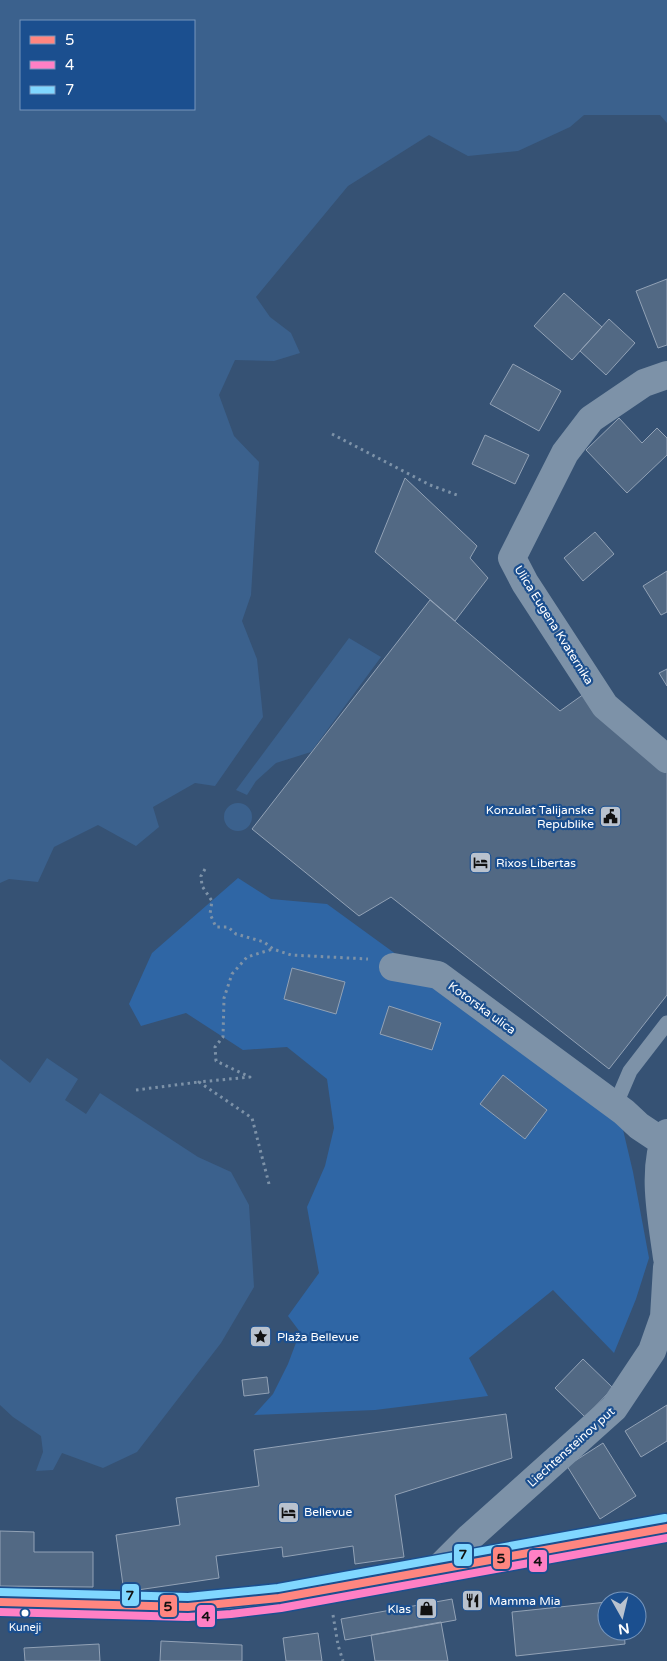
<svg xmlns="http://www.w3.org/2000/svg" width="667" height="1661" font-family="'Varela Round',sans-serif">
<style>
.green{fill:#2f66a5}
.water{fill:#3b618d;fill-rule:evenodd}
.building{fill:#526984;stroke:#92a2b6}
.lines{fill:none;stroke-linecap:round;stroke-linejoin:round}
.path{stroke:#7d92a8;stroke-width:3;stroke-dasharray:2.5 4;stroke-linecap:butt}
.lane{stroke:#7d92a8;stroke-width:15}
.street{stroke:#7d92a8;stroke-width:28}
.secondary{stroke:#798da4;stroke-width:28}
.bus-1-casing{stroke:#1b4f8f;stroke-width:11}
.bus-2-casing{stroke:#1b4f8f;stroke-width:11}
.bus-3-casing{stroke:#1b4f8f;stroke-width:11}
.bus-1{stroke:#ff8680;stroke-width:8}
.bus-2{stroke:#ff80c5;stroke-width:8}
.bus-3{stroke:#80d7ff;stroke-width:8}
.bus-dot{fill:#fff;stroke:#1b4f8f;stroke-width:2}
.labels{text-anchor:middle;stroke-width:4.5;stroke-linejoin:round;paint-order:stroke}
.bus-label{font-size:11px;fill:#fff;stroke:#1b4f8f}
.street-label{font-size:12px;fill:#fff;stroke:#1b4f8f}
.poi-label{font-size:12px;fill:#fff;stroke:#1b4f8f;text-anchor:start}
.line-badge{stroke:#1b4f8f;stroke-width:2}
.pale-badge-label{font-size:14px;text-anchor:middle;font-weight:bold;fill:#111}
</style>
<rect width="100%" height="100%" fill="#365274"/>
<path class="green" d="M238 878 271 899 327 904 620 1117 633 1172 649 1258 636 1299 614 1353 553 1290 469 1358 488 1396 375 1410 254 1415 273 1394 288 1364 300 1332 288 1316 319 1273 307 1207 325 1166 334 1128 327 1079 287 1047 243 1050 186 1013 141 1026 129 1004 152 953Z"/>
<path class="water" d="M0 0H667V123L660 115H584L570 127 518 151 468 156 429 135 348 186 256 297 270 317 291 333 300 353 274 361 235 360 219 395 234 436 259 462 251 595 242 621 257 659 263 717 215 786 195 783 153 807 159 827 136 846 98 825 54 847 38 882 9 879 0 883ZM194 21V109H21V21Z
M349 638 381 657 311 752 276 763 256 781 247 795 236 790Z
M224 817a14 14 0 1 1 28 0a14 14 0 1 1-28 0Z
M47 1058 78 1079 65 1100 86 1114 100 1093 198 1157 231 1172 249 1205 254 1287 221 1343 137 1452 103 1468 62 1453 53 1470 36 1471 43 1452 41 1436 13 1417 0 1405V1059L30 1083Z"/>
<path class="building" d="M667 279V345L658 348 636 291Z
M564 293 602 327 572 360 534 326Z
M609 319 635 343 606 375 580 351Z
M513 364 561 391 539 431 490 404Z
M619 418 642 443 657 428 667 438V455L627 493 586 450Z
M485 435 529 455 515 484 472 464Z
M405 478 477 546 470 558 488 578 455 621 375 552Z
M595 532 614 554 583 581 564 558Z
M667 571V612L661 615 643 586Z
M430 600 560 711 584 694 667 764V995L609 1069 391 897 359 916 252 829Z
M667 669V686L659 673Z
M292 968 345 982 336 1014 284 999Z
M389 1006 441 1023 432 1050 380 1034Z
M503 1075 547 1110 525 1139 480 1104Z
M583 1359 613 1388 585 1417 555 1388Z
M267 1377 269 1393 244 1396 242 1380Z
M667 1405V1441L641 1457 625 1431Z
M506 1414 512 1458 395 1495 404 1557 355 1564 353 1546 283 1557 282 1547 216 1556 219 1578 124 1592 116 1535 180 1525 176 1498 259 1486 254 1450Z
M603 1443 636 1496 600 1519 567 1466Z
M0 1531 34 1532V1552H93V1587L0 1586Z
M452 1599 456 1620 345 1640 341 1619Z
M607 1602V1631H624L625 1644 516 1656 512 1612Z
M441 1622 448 1661H375L371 1635Z
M318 1633 322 1661H286L283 1638Z
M161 1641 242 1645V1661H160Z
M99 1644 100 1661H25L24 1648Z"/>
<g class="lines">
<path class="path" d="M332 434 430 485 457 495
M205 869 201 876 202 886 212 901 210 914 216 927H228L236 934 264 942 273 949 291 955 368 959
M136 1090 199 1082
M269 1184 252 1118 199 1082 250 1077 216 1061 215 1047 223 1037 224 998 232 974 247 957 273 949
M333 1615 338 1645 343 1661"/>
<path class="lane" d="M615 1106 630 1071 667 1023"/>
<path class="street" d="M667 375 644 383 591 419 565 453 512 558 525 583 605 706 667 759
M393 967 438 975 624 1112 639 1126 663 1142
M667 1133C651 1169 662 1220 667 1258
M436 1571 469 1538 614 1408 652 1351 664 1317 667 1267"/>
<path class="secondary" d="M0 1602 188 1607 230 1604 279 1598 329 1589 667 1528"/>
<defs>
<path id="bus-1" d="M0 1602 188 1607 279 1598 667 1528"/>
<path id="bus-2" d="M0 1612 188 1617 231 1614 281 1608 667 1538"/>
<path id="bus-3" d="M0 1592 188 1597 278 1588 665 1518"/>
</defs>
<use href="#bus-1" class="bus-1-casing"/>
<use href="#bus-2" class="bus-2-casing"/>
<use href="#bus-3" class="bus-3-casing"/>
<use href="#bus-1" class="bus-1"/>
<use href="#bus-2" class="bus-2"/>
<use href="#bus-3" class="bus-3"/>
</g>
<defs>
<symbol id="civic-square" viewBox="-11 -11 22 22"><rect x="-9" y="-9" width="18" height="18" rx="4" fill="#b9c2ce" stroke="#1b4f8f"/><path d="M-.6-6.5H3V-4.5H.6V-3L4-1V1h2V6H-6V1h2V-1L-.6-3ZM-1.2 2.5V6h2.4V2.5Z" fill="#111"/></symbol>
<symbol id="hotel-square" viewBox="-11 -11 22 22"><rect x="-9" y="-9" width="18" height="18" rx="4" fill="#b9c2ce" stroke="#1b4f8f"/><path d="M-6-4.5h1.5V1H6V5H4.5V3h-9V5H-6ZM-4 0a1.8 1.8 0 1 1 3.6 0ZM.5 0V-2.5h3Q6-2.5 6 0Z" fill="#111"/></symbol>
<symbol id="sight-square" viewBox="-11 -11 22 22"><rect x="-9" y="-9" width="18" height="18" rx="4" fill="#b9c2ce" stroke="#1b4f8f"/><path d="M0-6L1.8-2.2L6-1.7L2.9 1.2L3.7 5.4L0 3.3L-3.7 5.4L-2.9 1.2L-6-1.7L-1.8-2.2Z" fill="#111"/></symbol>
<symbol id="restaurant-square" viewBox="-11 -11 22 22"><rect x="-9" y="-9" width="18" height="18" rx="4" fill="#b9c2ce" stroke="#1b4f8f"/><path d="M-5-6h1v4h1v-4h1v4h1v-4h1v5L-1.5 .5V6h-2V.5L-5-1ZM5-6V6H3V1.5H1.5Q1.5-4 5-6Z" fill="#111"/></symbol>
<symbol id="shop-square" viewBox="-11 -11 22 22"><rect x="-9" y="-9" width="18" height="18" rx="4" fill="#b9c2ce" stroke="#1b4f8f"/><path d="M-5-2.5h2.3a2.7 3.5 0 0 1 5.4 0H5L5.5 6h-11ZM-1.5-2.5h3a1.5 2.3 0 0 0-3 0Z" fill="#111"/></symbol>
</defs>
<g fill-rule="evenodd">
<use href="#civic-square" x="598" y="804" width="25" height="25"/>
<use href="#hotel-square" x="468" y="850" width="25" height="25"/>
<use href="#sight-square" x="248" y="1324" width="25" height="25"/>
<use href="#hotel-square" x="276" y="1500" width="25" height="25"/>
<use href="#restaurant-square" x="460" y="1588" width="25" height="25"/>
<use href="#shop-square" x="414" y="1596" width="25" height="25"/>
</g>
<circle class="bus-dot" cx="25" cy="1613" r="4.5"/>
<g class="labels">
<g class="bus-label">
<text x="25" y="1631">Kuneji</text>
</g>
<g class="street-label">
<text transform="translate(554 625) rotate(58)" y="4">Ulica Eugena Kvaternika</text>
<text transform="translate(482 1008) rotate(36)" y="4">Kotorska ulica</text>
<text transform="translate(571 1447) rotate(-42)" y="4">Liechtensteinov put</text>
</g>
<g class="poi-label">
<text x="594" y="814" text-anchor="end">Konzulat Talijanske<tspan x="594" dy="14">Republike</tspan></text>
<text x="496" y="867">Rixos Libertas</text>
<text x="277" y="1341">Plaža Bellevue</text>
<text x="304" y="1516">Bellevue</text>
<text x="489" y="1605">Mamma Mia</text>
<text x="411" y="1613" text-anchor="end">Klas</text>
</g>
</g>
<g class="line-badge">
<rect x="453" y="1543" width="20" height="24" rx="5" fill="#80d7ff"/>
<rect x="492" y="1546" width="19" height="24" rx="5" fill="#ff8680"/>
<rect x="528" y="1549" width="20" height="24" rx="5" fill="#ff80c5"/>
<rect x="121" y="1583" width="19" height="24" rx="5" fill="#80d7ff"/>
<rect x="159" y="1594" width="19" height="24" rx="5" fill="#ff8680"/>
<rect x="196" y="1604" width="20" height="24" rx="5" fill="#ff80c5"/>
</g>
<g class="pale-badge-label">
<text x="463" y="1559">7</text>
<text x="501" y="1563">5</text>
<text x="538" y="1566">4</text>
<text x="130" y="1600">7</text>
<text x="168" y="1611">5</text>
<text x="206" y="1621">4</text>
</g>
<rect x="20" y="20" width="175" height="90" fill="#1b4f8f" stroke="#7695bc"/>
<rect x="30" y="36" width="25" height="8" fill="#ff8680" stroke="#7695bc"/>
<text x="65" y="45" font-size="15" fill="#ffffff">5</text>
<rect x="30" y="61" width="25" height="8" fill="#ff80c5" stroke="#7695bc"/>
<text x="65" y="70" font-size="15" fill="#ffffff">4</text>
<rect x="30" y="86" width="25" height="8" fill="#80d7ff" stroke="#7695bc"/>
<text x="65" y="95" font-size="15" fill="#ffffff">7</text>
<g transform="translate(622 1616) rotate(172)"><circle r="24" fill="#1b4f8f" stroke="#7695bc"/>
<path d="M0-4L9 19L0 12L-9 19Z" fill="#b9c2ce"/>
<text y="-8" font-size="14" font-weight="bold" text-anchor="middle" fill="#ffffff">N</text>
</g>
</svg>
